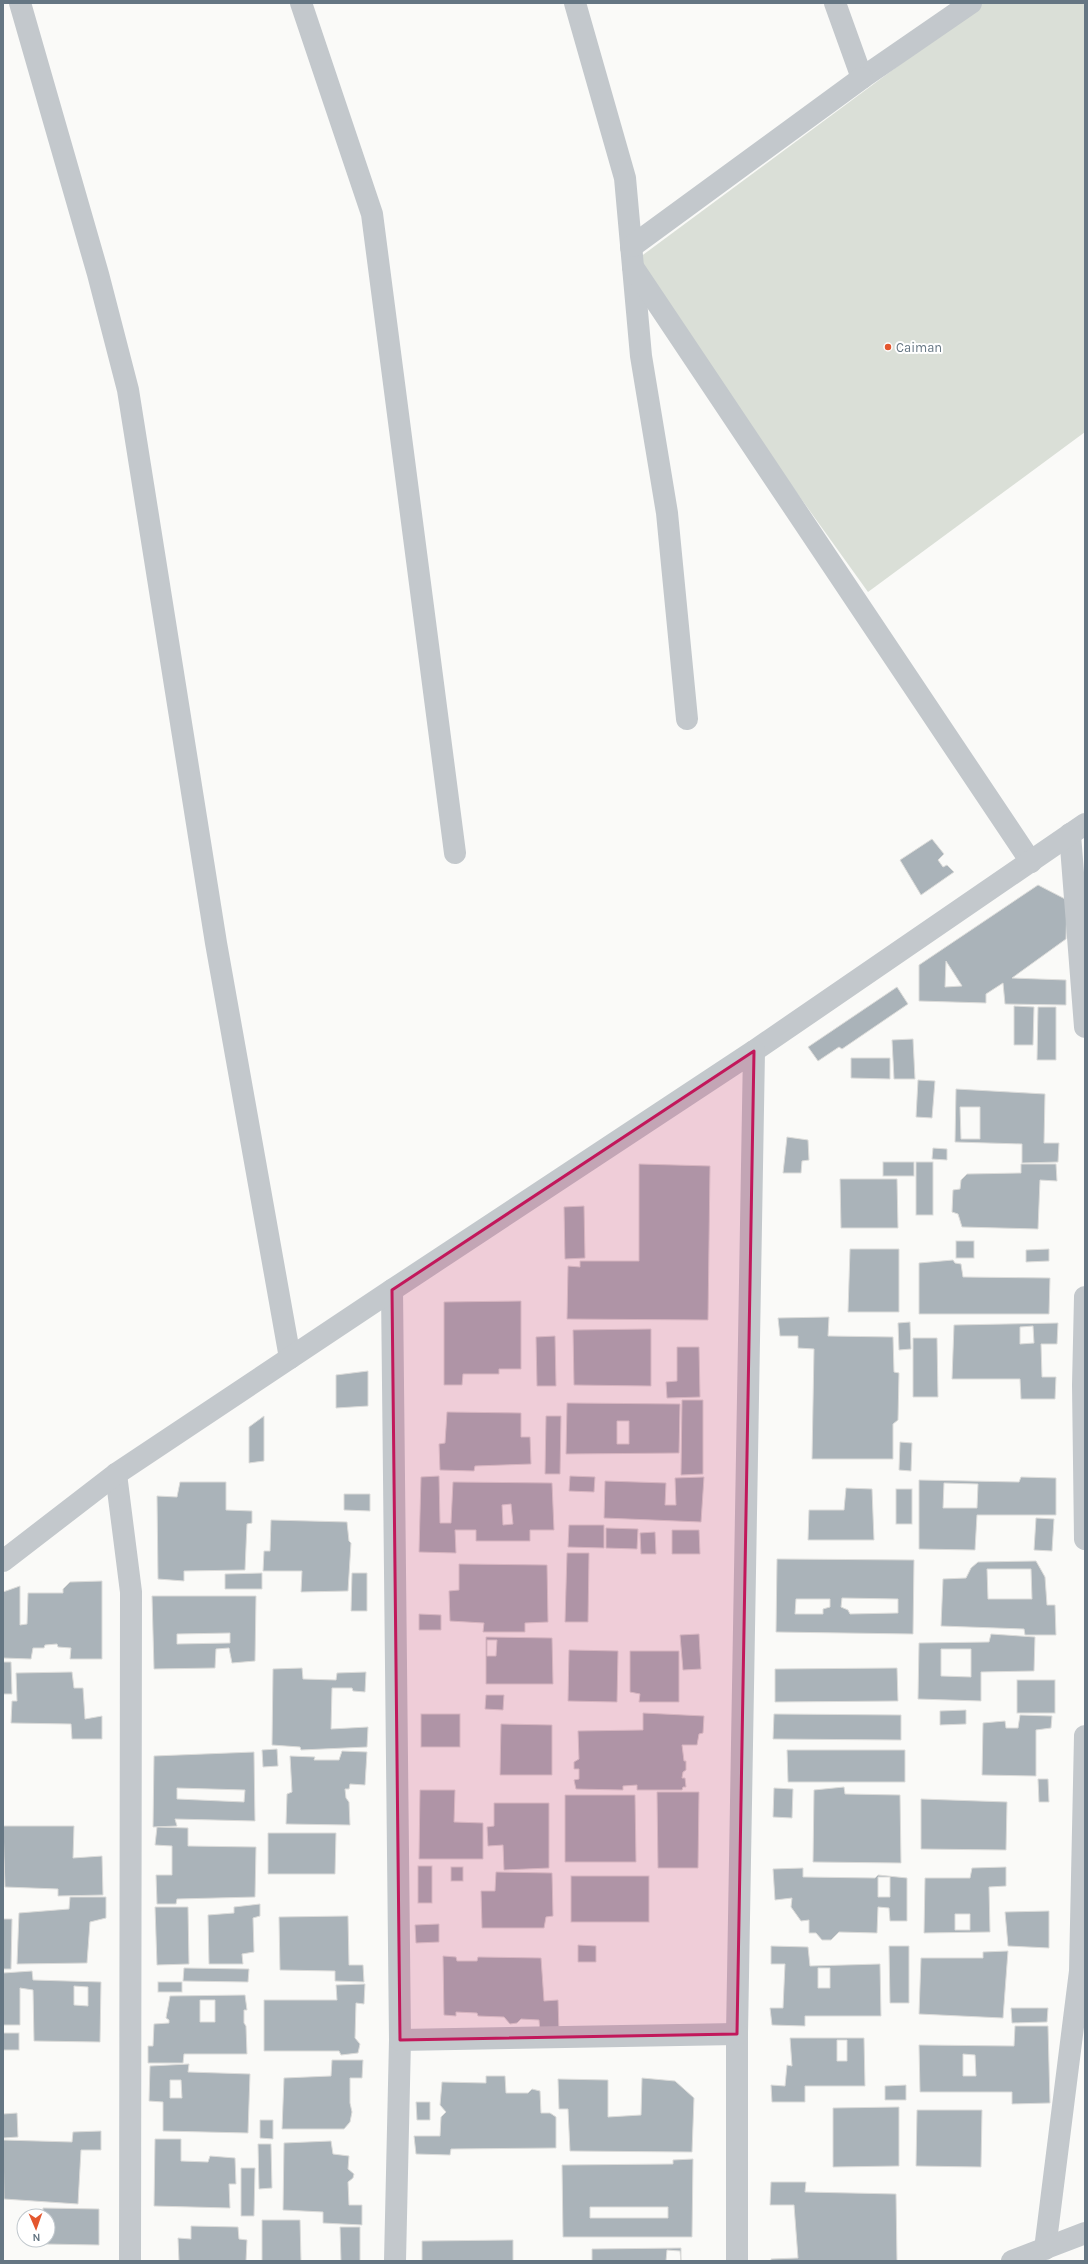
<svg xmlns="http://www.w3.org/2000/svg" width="1088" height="2264" viewBox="0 0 1088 2264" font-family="Karla,sans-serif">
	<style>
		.green { fill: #dadfd7 }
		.building { fill: #aab3b9; stroke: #dcdcda; fill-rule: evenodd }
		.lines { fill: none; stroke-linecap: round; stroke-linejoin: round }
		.minor { stroke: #c3c8cc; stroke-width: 22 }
		.marked { fill: #c2185b; fill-opacity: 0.2; stroke: #c2185b; stroke-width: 3; stroke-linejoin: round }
		.poi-dot { fill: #e4572e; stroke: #fff; stroke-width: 1.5 }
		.labels { text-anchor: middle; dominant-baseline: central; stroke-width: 4; stroke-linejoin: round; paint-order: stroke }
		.poi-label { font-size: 13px; fill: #657683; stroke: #fff; text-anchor: start }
	</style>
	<rect width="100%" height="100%" fill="#fafaf8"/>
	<!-- green -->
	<polygon class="green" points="983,3 1085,3 1085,432 868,592 632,263"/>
	<!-- building -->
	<g class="building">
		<polygon points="932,839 944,854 938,860 943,867 947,865 954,872 921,895 900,860"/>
		<path d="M1038,885l29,15 -1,39 -54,39 54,2v25l-61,-1 -2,-21 -17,11v9l-67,-2v-36zM946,961l16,25 -17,1z"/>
		<polygon points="897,987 908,1004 842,1049 839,1047 818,1061 808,1047"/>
		<polygon points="1014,1006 1034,1007 1033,1045 1014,1045"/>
		<polygon points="1038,1007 1056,1007 1056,1060 1037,1060"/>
		<polygon points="913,1039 915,1079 894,1079 892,1040"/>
		<polygon points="851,1058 890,1058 890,1079 851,1078"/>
		<polygon points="918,1080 935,1081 932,1118 916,1117"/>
		<path d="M956,1089l89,5 -1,49h15l-1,19 -36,1v-19l-67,-2zM960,1107h20v32h-19z"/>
		<polygon points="787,1137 808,1140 809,1160 802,1161 801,1173 783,1173"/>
		<polygon points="933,1148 947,1149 947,1160 932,1159"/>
		<rect x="883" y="1162" width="31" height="14"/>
		<rect x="916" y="1162" width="17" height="53"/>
		<polygon points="639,1164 710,1166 708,1320 567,1319 568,1266 580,1267 580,1261 639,1261"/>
		<polygon points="1021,1164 1056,1164 1057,1181 1040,1180 1038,1229 962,1227 958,1214 952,1212 953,1190 960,1189 961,1180 967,1174 1021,1173"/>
		<polygon points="840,1179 897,1179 898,1228 841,1228"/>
		<polygon points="584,1206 585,1258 565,1259 564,1207"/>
		<rect x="956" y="1241" width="18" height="17"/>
		<polygon points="850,1249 899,1249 899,1312 848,1312"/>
		<polygon points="1049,1249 1049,1261 1026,1262 1026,1250"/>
		<polygon points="953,1260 955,1263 961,1264 963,1277 1050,1278 1049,1314 919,1314 919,1263"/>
		<polygon points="521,1301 521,1369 499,1369 499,1374 463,1374 462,1385 444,1385 444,1302"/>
		<polygon points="829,1317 828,1336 893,1337 894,1372 899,1373 898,1420 893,1424 893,1459 812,1459 814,1349 798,1348 798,1336 780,1336 778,1318"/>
		<polygon points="910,1322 911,1349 899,1350 898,1323"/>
		<path d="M1058,1323l-1,21h-16l1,33h14l-1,22h-34l-1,-20h-68l2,-54zM1033,1326l1,17 -14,1v-17z"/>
		<polygon points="651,1329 651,1386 574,1385 573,1330"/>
		<polygon points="555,1336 556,1386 537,1386 536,1337"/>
		<polygon points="913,1338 937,1338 938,1397 913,1397"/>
		<polygon points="677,1347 699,1347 700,1397 667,1398 666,1382 677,1381"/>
		<polygon points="368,1371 368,1406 336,1408 336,1375"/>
		<polygon points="682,1400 703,1400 703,1474 681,1475"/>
		<path d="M567,1403l113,1 -1,49 -113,1zM617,1421h12v23h-12z"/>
		<polygon points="447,1412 521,1413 521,1437 530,1437 531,1464 475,1466 474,1471 440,1470 439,1444 445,1443"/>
		<polygon points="264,1416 264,1461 249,1463 249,1427"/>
		<polygon points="546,1416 561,1416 560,1474 545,1474"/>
		<polygon points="900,1442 912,1443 911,1471 899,1470"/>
		<path d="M439,1476l1,47h11l2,-41 99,1 2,47h-24v11h-54v-11h-21l1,23 -37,-1 2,-75zM511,1504l2,20 -10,1 -1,-20z"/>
		<polygon points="570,1476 595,1477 594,1492 569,1491"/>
		<polygon points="704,1477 701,1522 604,1518 605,1481 666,1483 665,1505 676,1505 675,1478"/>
		<path d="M1021,1477l35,1v37h-79l-2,35 -56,-1v-69l100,2zM944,1483l34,1 -1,24h-34z"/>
		<polygon points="180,1482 226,1482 226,1510 252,1511 252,1523 247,1524 245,1570 184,1571 184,1581 158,1579 157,1496 177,1497"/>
		<polygon points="846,1488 872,1489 874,1540 808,1540 809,1510 844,1510"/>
		<rect x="896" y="1489" width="16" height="35"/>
		<polygon points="344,1494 370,1494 370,1511 344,1510"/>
		<polygon points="1036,1518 1054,1519 1052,1551 1034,1550"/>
		<polygon points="271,1520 347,1522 349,1541 351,1543 348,1591 301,1592 302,1571 263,1571 264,1551 270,1551"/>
		<polygon points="569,1525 604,1525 604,1548 568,1547"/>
		<polygon points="606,1528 638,1529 637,1549 606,1548"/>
		<polygon points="672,1530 699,1530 700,1554 672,1554"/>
		<polygon points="655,1532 656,1554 641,1554 640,1533"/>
		<polygon points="567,1553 589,1553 588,1622 565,1622"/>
		<path d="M777,1559l137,1 -1,74 -137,-2zM842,1598l56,1v14l-48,1 -2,-4 -7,-3zM796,1599h34v8l-7,2v5h-28z"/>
		<path d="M1036,1561l9,16 2,28h8l1,30h-31l-1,-6 -83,-3 2,-47 23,-1 5,-10 7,-6zM987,1569h44l1,30h-44z"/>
		<polygon points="459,1564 547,1565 548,1622 525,1623 525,1632 483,1632 484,1623 450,1621 449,1591 459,1590"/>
		<polygon points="262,1573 262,1589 225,1589 225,1574"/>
		<polygon points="352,1573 367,1573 367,1611 351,1611"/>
		<polygon points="102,1581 102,1659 70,1659 71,1648 58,1647 57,1644 45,1645 44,1648 33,1648 31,1659 3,1658 3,1592 20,1586 20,1625 27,1624 28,1593 63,1593 63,1589 70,1582"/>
		<path d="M152,1596h104l-1,65 -23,2 -3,-15 -13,1 -1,19 -61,1zM230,1633v10l-53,1v-10z"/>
		<polygon points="419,1614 441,1615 441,1630 419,1630"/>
		<polygon points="699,1634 701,1669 683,1670 680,1635"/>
		<path d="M991,1634l44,3 -1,34 -53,1v29l-63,-2 1,-56 70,-1zM941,1649h30v28l-30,-1z"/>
		<path d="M486,1637l66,1 1,46h-67zM487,1640h10l-1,16h-9z"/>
		<polygon points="569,1650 618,1651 617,1702 568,1701"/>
		<polygon points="630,1651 679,1651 679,1702 639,1702 640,1694 630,1692"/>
		<polygon points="3,1662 11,1662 12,1694 3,1694"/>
		<polygon points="302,1668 303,1679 336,1680 337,1673 366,1672 365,1692 353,1691 352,1688 332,1688 331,1729 368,1727 367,1747 301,1750 300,1747 272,1745 273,1669"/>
		<polygon points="897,1668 898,1701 775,1702 775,1669"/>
		<polygon points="72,1672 74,1688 83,1688 85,1719 102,1716 102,1739 72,1739 71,1724 11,1723 12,1701 17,1701 16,1673"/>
		<rect x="1017" y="1680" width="38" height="33"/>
		<polygon points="486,1695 504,1695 503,1710 485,1709"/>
		<polygon points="966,1710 966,1724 940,1725 940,1711"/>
		<polygon points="643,1713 704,1716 703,1733 699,1734 697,1745 682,1745 684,1761 686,1761 686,1770 683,1772 682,1778 685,1778 686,1787 683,1787 682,1790 637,1790 637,1785 623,1786 623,1790 576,1789 574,1780 579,1779 579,1769 574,1769 574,1762 579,1759 578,1731 643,1730"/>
		<rect x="421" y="1714" width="39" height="33"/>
		<polygon points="774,1714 901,1715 901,1740 773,1739"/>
		<polygon points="1020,1715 1052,1716 1051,1728 1036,1730 1036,1776 982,1775 983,1723 1005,1721 1006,1728 1018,1728"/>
		<polygon points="501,1724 552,1725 552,1775 500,1775"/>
		<polygon points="277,1749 278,1766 263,1767 262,1750"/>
		<polygon points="787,1750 905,1750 905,1782 788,1782"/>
		<polygon points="342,1751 367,1752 365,1785 350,1784 349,1789 345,1789 346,1798 349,1802 350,1825 286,1824 287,1794 292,1792 290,1756 315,1757 314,1760 339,1760"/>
		<path d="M254,1752l1,69 -80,-2 2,7 -24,1 1,-71zM177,1788l68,2 -1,12 -67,-3z"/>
		<polygon points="1038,1779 1048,1779 1049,1802 1039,1802"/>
		<polygon points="844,1787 845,1794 900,1795 901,1863 813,1862 814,1790"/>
		<polygon points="774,1788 793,1789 792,1818 773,1817"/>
		<polygon points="420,1790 455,1790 454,1822 483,1823 483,1859 419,1859"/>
		<polygon points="657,1792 699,1792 698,1868 658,1868"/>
		<polygon points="565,1795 635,1795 636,1862 565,1862"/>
		<polygon points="921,1799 1007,1802 1006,1850 921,1849"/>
		<polygon points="494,1803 549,1803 549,1868 504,1870 503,1845 488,1846 487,1827 494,1826"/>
		<polygon points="3,1826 74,1826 73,1858 102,1856 103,1895 58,1896 58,1889 5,1887"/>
		<polygon points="157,1827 188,1828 188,1846 256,1847 255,1897 177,1899 176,1904 157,1904 156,1875 172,1875 172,1846 155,1845"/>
		<polygon points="268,1833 336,1833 335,1874 268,1874"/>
		<rect x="418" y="1866" width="14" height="37"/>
		<rect x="451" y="1867" width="12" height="14"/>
		<path d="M1006,1867v19l-17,1 1,45 -66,1 1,-55h45l2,-10zM955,1914h15v16h-15z"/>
		<path d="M803,1868v9l72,1 3,-3 29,3v43h-17l-1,-13 -11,-1 -1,26 -38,-1 -8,8h-9l-6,-7h-7v-13l-8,1 -10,-14 1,-9 -17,2 -2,-31zM878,1877h12v20h-12z"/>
		<polygon points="496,1872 552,1873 553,1916 546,1917 544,1928 482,1928 481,1891 495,1891"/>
		<rect x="571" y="1876" width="78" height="46"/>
		<polygon points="70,1897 106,1897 106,1918 90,1922 87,1963 17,1964 19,1913 69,1909"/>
		<polygon points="260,1904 260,1916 253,1918 254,1952 242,1954 243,1964 209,1964 208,1915 234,1913 234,1907"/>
		<polygon points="155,1907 188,1907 189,1964 157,1965"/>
		<polygon points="1049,1911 1049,1948 1008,1946 1005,1912"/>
		<polygon points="348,1916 349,1965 363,1965 364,1982 335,1981 335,1971 280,1970 279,1917"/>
		<polygon points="3,1919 12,1919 11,1969 3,1969"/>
		<polygon points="439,1924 439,1942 416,1943 415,1925"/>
		<polygon points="578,1945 596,1946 596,1962 578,1962"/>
		<path d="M771,1946l37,1 2,19 70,-2 1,52h-76v10l-33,-1 -2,-17h13l2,-44h-14zM818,1968h12v20h-12z"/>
		<polygon points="889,1946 909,1946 909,2003 890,2003"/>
		<polygon points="1008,1951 1003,2018 919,2014 921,1958 983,1958 983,1952"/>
		<polygon points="443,1956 456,1957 457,1961 477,1961 478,1957 541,1958 544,2001 558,2000 559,2031 540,2031 539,2020 521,2019 517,2023 510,2024 504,2017 478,2016 477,2013 456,2012 456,2016 444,2015"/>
		<polygon points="184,1968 249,1969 248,1982 183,1981"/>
		<path d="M32,1971l1,9 68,2 -1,60 -66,-1 -1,-51 -13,-2v37h-17v-52zM74,1986l14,1v19l-14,-1z"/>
		<rect x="158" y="1982" width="24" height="10"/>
		<polygon points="365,1984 364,2004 356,2003 355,2038 360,2044 358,2053 341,2055 339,2051 264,2051 264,2000 337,2000 336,1985"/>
		<path d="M245,1995l2,15h-3v13l2,3 1,28h-63l-1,9h-35v-17h5l1,-22 15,-1v-3l-3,-2 4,-22zM200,2000h15v22h-15z"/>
		<polygon points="1011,2008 1048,2008 1047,2022 1012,2023"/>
		<path d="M1015,2026h33l2,77 -38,1v-12h-92l-1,-47 95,1zM963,2054l12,1 1,21h-13z"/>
		<rect x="3" y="2033" width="16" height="17"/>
		<path d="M790,2038h74l1,48h-60v16h-33l-1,-17 14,1 2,-21 5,1zM837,2040h10v21h-10z"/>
		<polygon points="332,2060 363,2060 362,2078 350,2078 350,2103 352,2112 350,2122 344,2129 282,2129 284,2078 331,2076"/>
		<path d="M189,2064l-1,8 62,2 -2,59 -85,-2v-29l-14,-1 1,-35zM170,2080h11l1,18h-12z"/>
		<polygon points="486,2076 505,2076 506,2093 528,2093 532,2089 540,2091 541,2113 550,2113 556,2117 556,2148 451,2149 450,2155 416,2154 414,2136 440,2136 441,2117 446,2112 440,2105 442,2082 486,2083"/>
		<polygon points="642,2078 675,2081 694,2098 692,2152 570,2151 568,2109 559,2109 558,2079 608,2080 608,2117 641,2115"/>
		<polygon points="906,2085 906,2100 885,2100 885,2086"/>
		<polygon points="416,2102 430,2102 430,2120 417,2120"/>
		<polygon points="899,2107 899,2166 833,2167 833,2108"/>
		<polygon points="917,2110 982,2110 981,2167 916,2166"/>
		<polygon points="17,2113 18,2137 3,2138 3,2114"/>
		<polygon points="260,2120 273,2120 273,2139 260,2138"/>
		<polygon points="101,2131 101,2150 81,2150 78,2204 4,2199 3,2140 72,2142 73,2132"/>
		<polygon points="155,2139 181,2139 181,2161 208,2162 210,2156 235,2158 236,2184 229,2184 230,2208 154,2206"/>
		<polygon points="331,2141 333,2154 349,2156 348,2169 354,2174 353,2178 348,2182 349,2205 362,2205 362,2225 323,2223 323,2212 283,2210 284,2143"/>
		<polygon points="258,2144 271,2144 272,2188 259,2189"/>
		<path d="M693,2159l-1,78h-129l-1,-72 111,-1v-4zM590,2207h78v11h-78z"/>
		<polygon points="241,2168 255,2168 254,2216 241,2216"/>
		<polygon points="771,2182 806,2182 805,2192 896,2194 897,2261 771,2261 771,2259 798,2258 794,2205 770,2205"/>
		<polygon points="43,2208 99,2209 99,2245 43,2244 43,2240 48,2240 48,2216 43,2216"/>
		<polygon points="262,2220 300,2220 301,2261 262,2261"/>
		<polygon points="191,2226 238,2227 239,2239 247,2240 246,2261 179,2261 178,2238 191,2239"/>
		<polygon points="340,2227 360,2227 360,2261 341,2261"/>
		<polygon points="513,2240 513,2261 422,2261 422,2241"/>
		<polygon points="681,2248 681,2261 680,2251 667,2250 666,2261 592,2261 592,2249"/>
	</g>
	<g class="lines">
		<!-- minor -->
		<g class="minor">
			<polyline points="20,3 98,274 128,390 216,943 290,1358"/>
			<polyline points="301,3 372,214 455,853"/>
			<polyline points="575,3 625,178 641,356 667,513 687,719"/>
			<polyline points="835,3 862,78 971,3"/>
			<polyline points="631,247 862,78"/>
			<polyline points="633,267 1031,862"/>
			<polyline points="1070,834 1085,1027"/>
			<polyline points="754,1051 1085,824"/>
			<polyline points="392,1290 400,2040 395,2261"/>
			<polyline points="1085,1297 1083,1385 1085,1539"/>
			<polyline points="116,1474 131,1592 130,2261"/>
			<polyline points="3,1561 116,1474 392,1290 754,1051 737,2034 737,2261"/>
			<polyline points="400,2040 737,2034"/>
			<polyline points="1045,2249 1080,1971 1085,1736"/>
			<polyline points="1012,2261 1085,2233"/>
		</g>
	</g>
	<!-- marked area -->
	<path class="marked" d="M754,1051l-17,983 -337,6 -8,-750z"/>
	<!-- markers -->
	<circle class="poi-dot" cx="888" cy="347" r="4"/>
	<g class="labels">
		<!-- poi labels -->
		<g class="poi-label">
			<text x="896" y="347">Caiman</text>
		</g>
	</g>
	<!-- border -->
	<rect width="1088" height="2264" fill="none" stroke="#657683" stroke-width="8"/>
	<!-- north arrow -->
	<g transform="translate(36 2228) rotate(178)"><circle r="19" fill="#ffffff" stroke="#c1c8cd"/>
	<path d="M0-3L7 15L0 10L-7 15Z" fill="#e4572e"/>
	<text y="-6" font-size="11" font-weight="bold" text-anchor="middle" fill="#657683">N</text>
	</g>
</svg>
